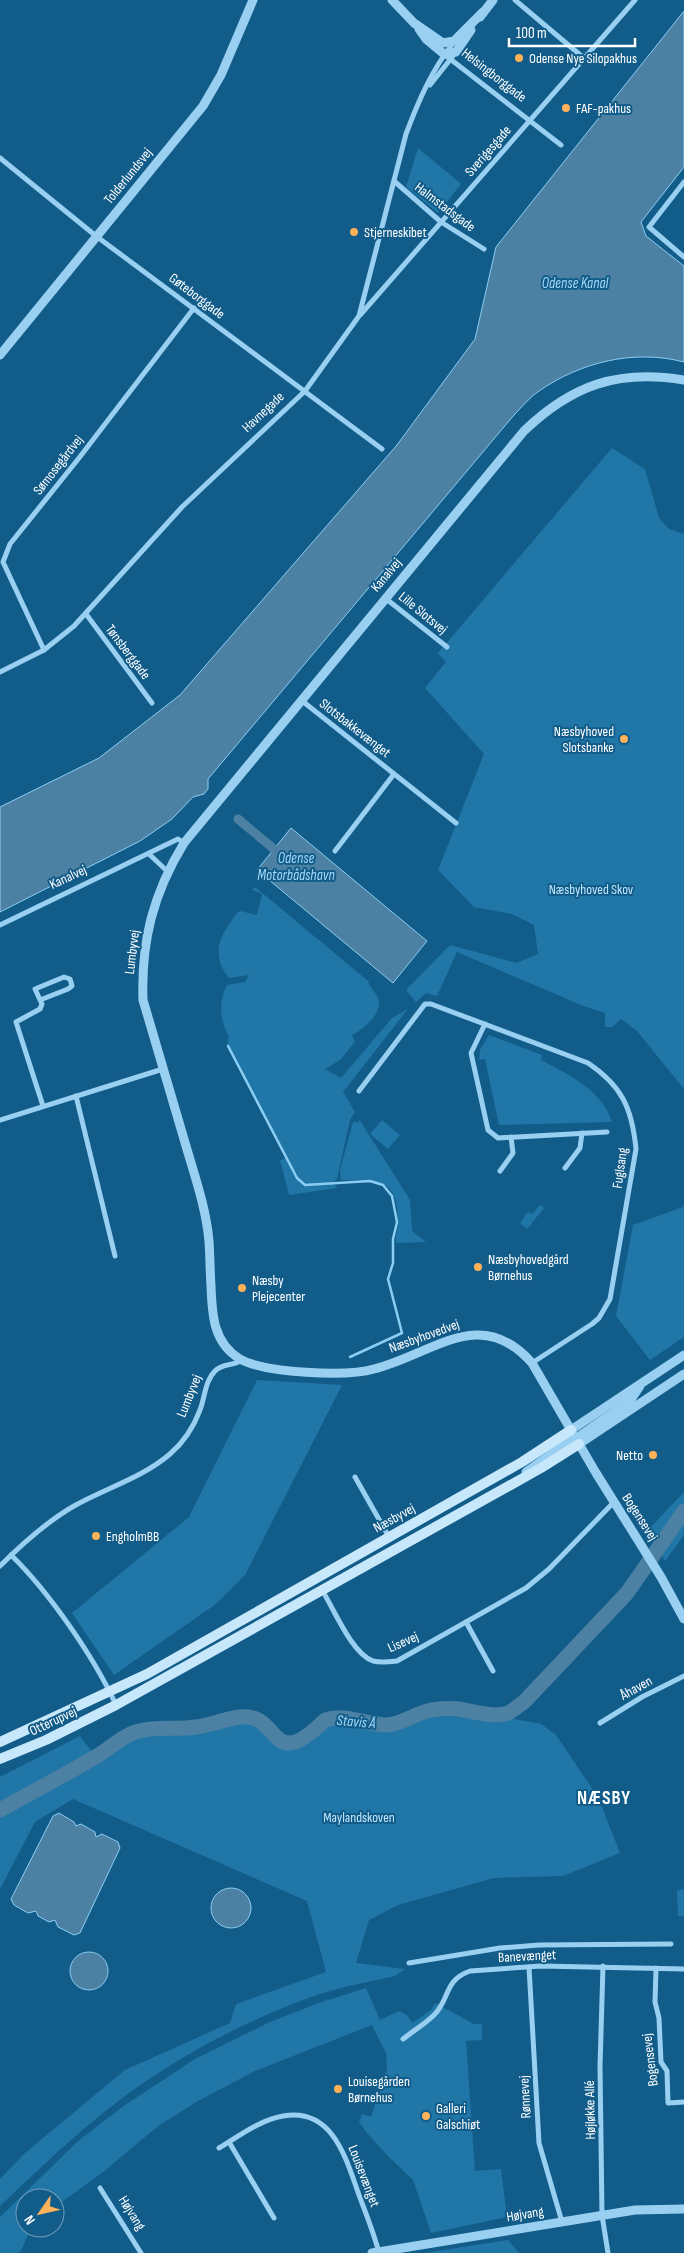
<svg xmlns="http://www.w3.org/2000/svg" width="684" height="2253" viewBox="0 0 684 2253" font-family="'Sofia Sans Condensed',sans-serif">
	<style>
		.green { fill: #2176a8 }
		.water { fill: #4c81a3; stroke: #8bcef4 }
		.lines { fill: none; stroke-linecap: round; stroke-linejoin: round }
		.stream { stroke: #8bcef4; stroke-width: 2.5 }
		.canal { stroke: #4c81a3; stroke-width: 9 }
		.river { stroke: #4c81a3; stroke-width: 15 }
		.minor { stroke: #99d0f1; stroke-width: 5 }
		.tertiary { stroke: #99d0f1; stroke-width: 9 }
		.secondary { stroke: #c7e7fb; stroke-width: 10 }
		.poi-dot { fill: #ffb259; stroke: #125c8a; stroke-width: 2 }
		.labels { text-anchor: middle; dominant-baseline: central; stroke-width: 4; stroke-linejoin: round; paint-order: stroke }
		.poi-label { font-size: 14px; fill: #fff; stroke: #125c8a; text-anchor: start }
		.street-label { font-size: 14px; fill: #fff; stroke: #125c8a }
		.park-label { font-size: 14px; fill: #c0e6fc; stroke: #125c8a }
		.water-label { font-size: 15px; font-style: italic; fill: #a5d9f8; stroke: #125c8a }
		.district-label { font-size: 19px; font-weight: bold; letter-spacing: 1px; fill: #fff; stroke: #125c8a }
	</style>
	<rect width="100%" height="100%" fill="#125c8a"/>
	<!-- green -->
	<g class="green">
		<polygon points="418,148 461,184 438,213 406,187"/>
		<polygon points="612,448 645,469 659,518 669,529 684,534 684,1089 637,1031 621,1019 612,1027 605,1027 605,1013 581,1005 457,952 437,996 426,993 416,1002 406,990 450,945 516,963 538,954 534,925 512,914 474,907 438,870 484,754 425,688 446,662 438,653"/>
		<path d="M255,887l113,94c2,7 7,10 10,17 6,14 -15,32 -26,37l3,7 -15,18 -15,9 16,9 51,-60 16,-9 -65,83 12,20 -5,8 -13,59 -4,3 4,6 -48,7 -9,-35 7,-2 -60,-113 2,-8c-9,-16 -11,-35 -2,-52l18,-3 4,-7 -20,3c-15,-19 -13,-36 1,-55 3,-4 5,-9 10,-12l17,4 5,-21 -10,-4z"/>
		<path d="M489,1035l53,20 -1,5c28,15 61,30 71,62l-113,3 -14,-66 -6,1 1,-10z"/>
		<path d="M359,1119l51,81 2,31 14,11 -30,1c-1,-7 2,-13 2,-20 0,-48 -20,-41 -57,-43l-1,-10 13,-48h6z"/>
		<polygon points="382,1120 400,1135 388,1149 370,1134"/>
		<polygon points="684,1203 684,1337 650,1360 616,1316 633,1225 683,1207"/>
		<polygon points="540,1205 544,1208 527,1229 520,1223 528,1212 532,1214"/>
		<polygon points="257,1380 342,1385 245,1575 216,1604 114,1675 72,1613 189,1517"/>
		<polygon points="684,1492 684,1506 655,1546 646,1532"/>
		<polygon points="684,1517 684,1535 665,1561 660,1553"/>
		<path d="M456,1708l24,5h28l6,6 27,5 15,11 42,62 22,56 -57,23 -69,2 -96,27 -29,15 -13,43 49,6 -10,7c-27,6 -55,11 -81,20 -70,25 -139,62 -197,106 -42,32 -79,68 -117,104v-27l25,-26 100,-83 105,-47 6,-19 90,-32 -19,-71 -234,-102 -38,23 -35,67v-112l80,-41 16,21 41,-26 30,-3h27l47,-11h11l30,24 8,3 10,-2 9,-6 16,-16c22,-7 42,6 63,5 11,-1 19,-8 29,-12 12,-4 26,-4 39,-5z"/>
		<polygon points="684,1889 684,1916 678,1916 677,1891"/>
		<polygon points="366,1988 380,2020 399,2011 407,2015 412,2023 431,2010 435,2003 474,2024 482,2024 482,2040 466,2041 475,2171 501,2169 507,2217 431,2233 413,2180 390,2158 367,2133 359,2122 362,2114 371,2117 387,2069 386,2053 372,2025 255,2071 198,2101 158,2126 103,2172 55,2207 55,2198 25,2198 25,2228 31,2228 21,2251 18,2253 0,2253 0,2217 77,2142 122,2107 195,2059 270,2022 319,2003"/>
		<polygon points="508,2240 519,2253 424,2253"/>
	</g>
	<!-- water -->
	<g class="water">
		<path d="M684,11v156l-43,55 5,14 38,30v96c-50,-13 -103,0 -145,29 -9,6 -17,16 -25,24l-306,364v10l-4,5 -11,3 -21,22 -32,22 -140,71v-105l99,-49 81,-63 217,-250 78,-106 21,-92z"/>
		<polygon points="291,828 427,941 393,983 257,870"/>
		<polygon points="59,1813 74,1822 76,1826 81,1824 95,1832 96,1837 102,1834 118,1842 120,1848 80,1933 74,1935 58,1927 55,1920 49,1922 38,1916 36,1911 28,1913 14,1905 11,1899 53,1816"/>
		<circle cx="231" cy="1908" r="20"/>
		<circle cx="89" cy="1971" r="19"/>
	</g>
	<g class="lines">
		<!-- stream -->
		<polyline class="stream" points="228,1046 297,1178 305,1185 370,1181 383,1185 392,1196 397,1222 393,1239 393,1263 388,1279 402,1333 350,1357"/>
		<!-- canal -->
		<polyline class="canal" points="238,819 274,849"/>
		<!-- river -->
		<path class="river" d="M0,1810c32,-18 65,-35 97,-54 12,-7 28,-22 42,-25 19,-5 38,-1 57,-4 15,-2 29,-8 44,-10 42,-5 28,59 85,3 21,-7 41,5 62,5 15,-1 29,-12 44,-15 8,-1 18,-2 27,-1 14,2 36,9 50,4 5,-2 11,-8 16,-11l103,-109 57,-82"/>
		<!-- minor -->
		<g class="minor">
			<polyline points="515,0 585,59"/>
			<polyline points="445,55 561,145"/>
			<polyline points="430,85 453,56"/>
			<polyline points="0,158 96,236 382,449"/>
			<polyline points="394,181 441,222 484,249"/>
			<polyline points="684,182 649,227 684,257"/>
			<polyline points="361,314 635,0"/>
			<polyline points="385,598 447,647"/>
			<polyline points="86,614 152,703"/>
			<polyline points="44,650 3,562 10,544 79,458 194,308"/>
			<path d="M0,672l44,-22 30,-24 108,-119 123,-116 54,-75 47,-182c12,-32 26,-65 48,-92"/>
			<polyline points="301,700 456,823"/>
			<polyline points="335,851 394,774"/>
			<polyline points="149,854 167,871"/>
			<polyline points="0,925 178,839 184,843"/>
			<polyline points="40,1000 68,989 72,986 70,979 64,977 35,989 42,1004 40,1009 16,1022 43,1106"/>
			<polyline points="485,1024 471,1053 488,1130 498,1138 607,1132"/>
			<path d="M359,1091l66,-87h6l157,59c34,23 44,45 48,86l-26,150 -11,19 -7,6 -60,39"/>
			<polyline points="76,1096 115,1256"/>
			<polyline points="0,1120 163,1069"/>
			<polyline points="565,1168 580,1148 582,1133"/>
			<polyline points="500,1171 513,1153 511,1137"/>
			<polyline points="355,1477 389,1537"/>
			<path d="M11,1555c38,37 83,102 105,150"/>
			<path d="M0,1566c22,-22 46,-44 74,-60 32,-18 68,-28 96,-52 14,-12 24,-28 30,-44 5,-13 5,-29 15,-39 7,-8 19,-5 27,-11"/>
			<path d="M322,1590c12,19 30,64 51,71 8,2 16,1 24,0l129,-73 23,-19 65,-67"/>
			<polyline points="466,1622 493,1671"/>
			<polyline points="600,1723 642,1697 684,1676"/>
			<polyline points="409,1963 500,1948 539,1945 671,1944"/>
			<polyline points="603,1966 600,2066 602,2215 608,2253"/>
			<polyline points="529,1967 539,2143 562,2222"/>
			<polyline points="656,1968 655,2002 659,2018 661,2062 667,2071 668,2103 684,2102"/>
			<path d="M403,2039c10,-8 22,-15 31,-24 16,-16 10,-35 36,-44l71,-5 143,3"/>
			<polyline points="229,2142 274,2218"/>
			<path d="M219,2148c20,-12 41,-28 64,-32 50,-9 63,43 76,79 7,19 15,38 20,58"/>
			<polyline points="100,2188 141,2253"/>
		</g>
		<!-- tertiary -->
		<g class="tertiary">
			<polyline points="392,0 414,23 443,43 454,41 483,12"/>
			<polyline points="480,17 493,0"/>
			<polyline points="419,29 426,39 444,54 456,52 471,30"/>
			<polyline points="0,355 203,106 221,75 253,0"/>
			<path d="M684,380c-66,-11 -112,5 -160,51l-340,412c-31,51 -43,98 -41,157 14,49 29,97 43,146 9,31 20,62 23,95 1,15 1,30 2,45 1,28 2,57 29,73 24,14 107,18 134,10 59,-15 106,-65 158,-6l64,110 65,104 23,42"/>
			<polyline points="571,1430 684,1355"/>
			<polyline points="579,1444 684,1374"/>
			<polyline points="579,1444 581,1435 630,1401 640,1386"/>
			<polyline points="526,1472 570,1441 571,1430"/>
			<polyline points="372,2253 635,2210 684,2209"/>
		</g>
		<!-- secondary -->
		<g class="secondary">
			<polyline points="0,1742 147,1674 522,1462 571,1430"/>
			<polyline points="0,1759 46,1740 116,1705 541,1468 579,1444"/>
		</g>
	</g>
	<!-- markers -->
	<g class="poi-dot">
		<circle cx="519" cy="58" r="5"/>
		<circle cx="566" cy="108" r="5"/>
		<circle cx="354" cy="232" r="5"/>
		<circle cx="624" cy="739" r="5"/>
		<circle cx="478" cy="1267" r="5"/>
		<circle cx="242" cy="1288" r="5"/>
		<circle cx="653" cy="1455" r="5"/>
		<circle cx="96" cy="1536" r="5"/>
		<circle cx="338" cy="2089" r="5"/>
		<circle cx="426" cy="2116" r="5"/>
	</g>
	<g class="labels">
		<!-- poi labels -->
		<g class="poi-label">
			<text x="529" y="58">Odense Nye Silopakhus</text>
			<text x="576" y="108">FAF-pakhus</text>
			<text x="364" y="232">Stjerneskibet</text>
			<text x="614" y="731" text-anchor="end">Næsbyhoved<tspan x="614" dy="16">Slotsbanke</tspan></text>
			<text x="488" y="1259">Næsbyhovedgård<tspan x="488" dy="16">Børnehus</tspan></text>
			<text x="252" y="1280">Næsby<tspan x="252" dy="16">Plejecenter</tspan></text>
			<text x="643" y="1455" text-anchor="end">Netto</text>
			<text x="106" y="1536">EngholmBB</text>
			<text x="348" y="2081">Louisegården<tspan x="348" dy="16">Børnehus</tspan></text>
			<text x="436" y="2108">Galleri<tspan x="436" dy="16">Galschiøt</tspan></text>
		</g>
		<!-- street labels -->
		<g class="street-label">
			<text transform="translate(494 75) rotate(38)">Helsingborggade</text>
			<text transform="translate(488 151) rotate(-49)">Sverigesgade</text>
			<text transform="translate(128 176) rotate(-51)">Tolderlundsvej</text>
			<text transform="translate(445 207) rotate(37)">Halmstadsgade</text>
			<text transform="translate(197 296) rotate(37)">Gøteborggade</text>
			<text transform="translate(263 412) rotate(-43)">Havnegade</text>
			<text transform="translate(58 465) rotate(-52)">Sømosegårdvej</text>
			<text transform="translate(386 575) rotate(-50)">Kanalvej</text>
			<text transform="translate(423 613) rotate(39)">Lille Slotsvej</text>
			<text transform="translate(128 652) rotate(53)">Tønsberggade</text>
			<text transform="translate(355 728) rotate(38)">Slotsbakkevænget</text>
			<text transform="translate(68 877) rotate(-25)">Kanalvej</text>
			<text transform="translate(132 952) rotate(-83)">Lumbyvej</text>
			<text transform="translate(620 1168) rotate(-82)">Fuglsang</text>
			<text transform="translate(424 1336) rotate(-20)">Næsbyhovedvej</text>
			<text transform="translate(189 1396) rotate(-68)">Lumbyvej</text>
			<text transform="translate(640 1517) rotate(57)">Bogensevej</text>
			<text transform="translate(394 1518) rotate(-29)">Næsbyvej</text>
			<text transform="translate(403 1642) rotate(-24)">Lisevej</text>
			<text transform="translate(636 1688) rotate(-29)">Åhaven</text>
			<text transform="translate(53 1721) rotate(-25)">Otterupvej</text>
			<text transform="translate(527 1956) rotate(-3)">Banevænget</text>
			<text transform="translate(650 2060) rotate(-97)">Bogensevej</text>
			<text transform="translate(525 2097) rotate(-93)">Rønnevej</text>
			<text transform="translate(590 2110) rotate(-91)">Højløkke Allé</text>
			<text transform="translate(364 2176) rotate(69)">Louisevænget</text>
			<text transform="translate(132 2213) rotate(58)">Højvang</text>
			<text transform="translate(525 2214) rotate(-9)">Højvang</text>
		</g>
		<!-- park labels -->
		<g class="park-label">
			<text x="591" y="889">Næsbyhoved Skov</text>
			<text x="359" y="1817">Maylandskoven</text>
		</g>
		<!-- water labels -->
		<g class="water-label">
			<text x="575" y="283">Odense Kanal</text>
			<text x="296" y="858">Odense<tspan x="296" dy="17">Motorbådshavn</tspan></text>
			<text transform="translate(356 1722) rotate(5)">Stavis Å</text>
		</g>
		<!-- district labels -->
		<g class="district-label">
			<text x="604" y="1798">NÆSBY</text>
		</g>
	</g>
	<!-- north arrow -->
	<g transform="translate(40 2213) rotate(236)"><circle r="24" fill="#125c8a" stroke="#719db9"/>
	<path d="M0-4L9 19L0 12L-9 19Z" fill="#ffb259"/>
	<text y="-8" font-size="14" font-weight="bold" text-anchor="middle" fill="#ffffff">N</text>
	</g>
	<!-- scale -->
	<path d="M509 38v8h126v-8" fill="none" stroke="#ffffff" stroke-width="2.5"/>
	<text x="516" y="38" font-size="15" fill="#ffffff" stroke="#125c8a" stroke-width="4" paint-order="stroke">100 m</text>
</svg>
